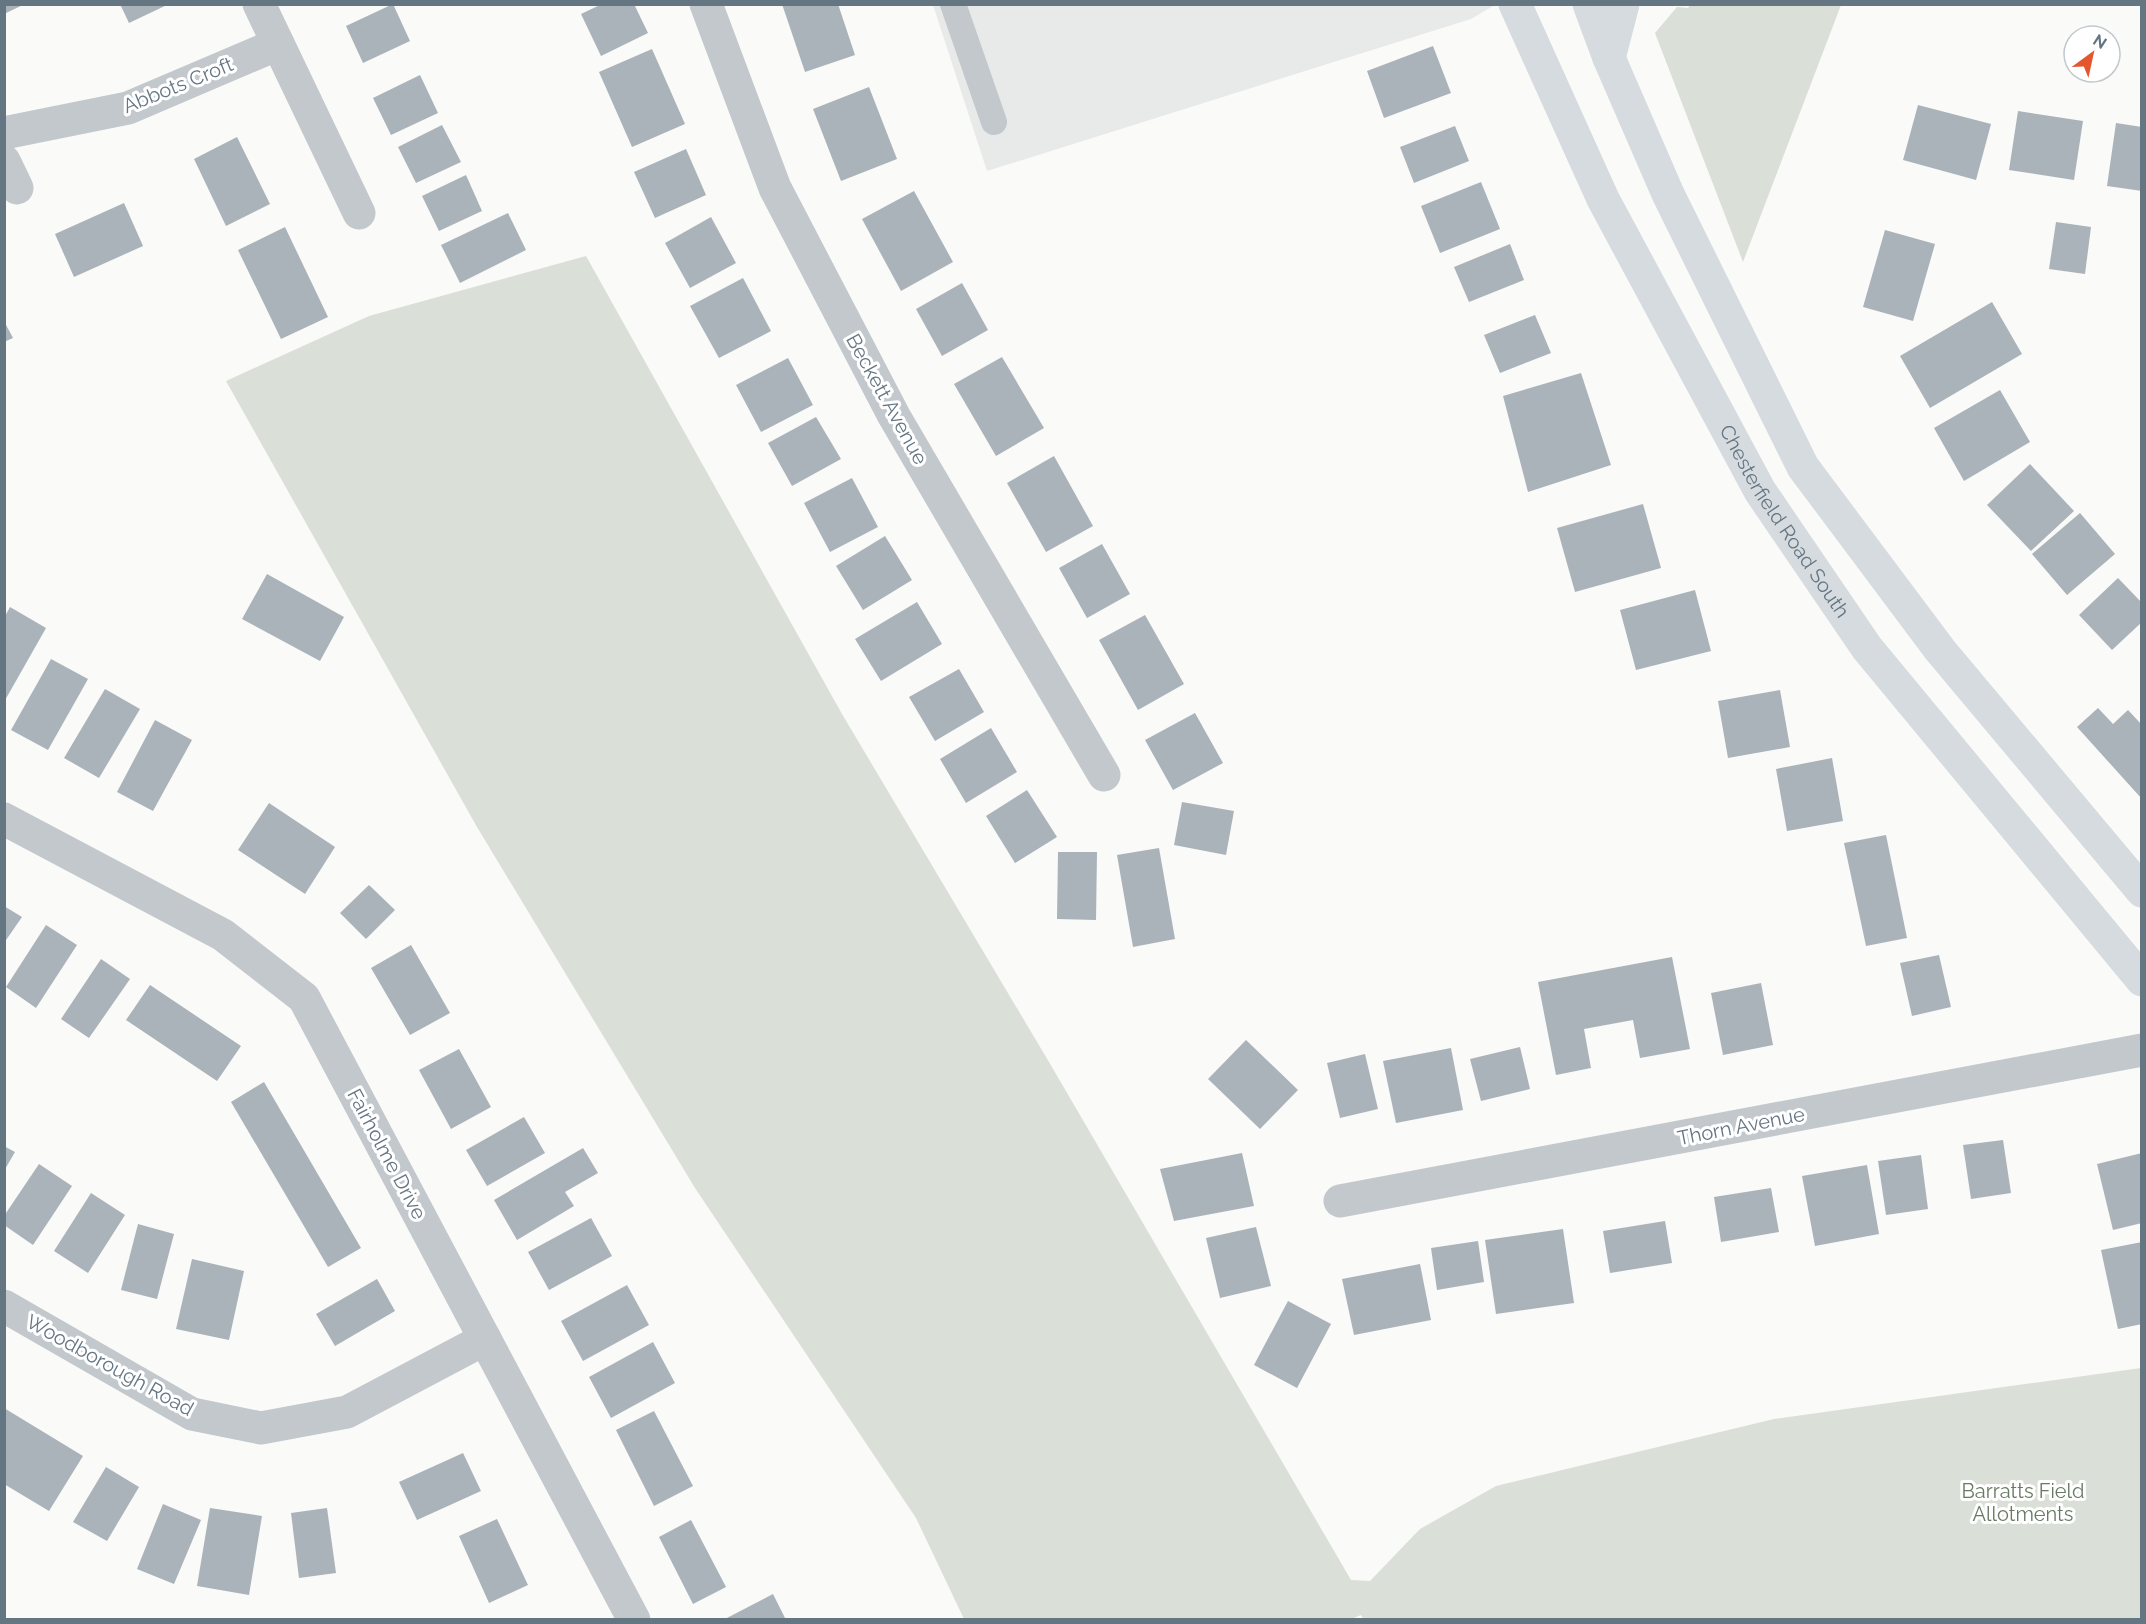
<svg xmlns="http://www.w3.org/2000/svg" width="2146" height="1624" viewBox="0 0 2146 1624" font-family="Raleway,sans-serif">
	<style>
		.built { fill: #e8e9e9 }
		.green { fill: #dadfd7 }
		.building { fill: #aab3b9 }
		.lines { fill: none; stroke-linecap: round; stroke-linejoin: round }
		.service { stroke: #c3c8cc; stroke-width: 26 }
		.minor { stroke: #c3c8cc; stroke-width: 33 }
		.primary { stroke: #d6dbdf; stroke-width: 33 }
		.labels { text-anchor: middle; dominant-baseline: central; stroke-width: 6; stroke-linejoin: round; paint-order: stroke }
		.street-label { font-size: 20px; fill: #657683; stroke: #fff }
		.park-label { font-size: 20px; fill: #687a64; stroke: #fff }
	</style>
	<rect width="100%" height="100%" fill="#fafaf8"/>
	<!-- built -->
	<polygon class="built" points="933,5 1495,5 1471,19 987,171"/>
	<!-- green -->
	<g class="green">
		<polygon points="1691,4 1841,5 1743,262 1655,33 1677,7 1688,8"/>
		<polygon points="586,256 842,714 1049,1062 1351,1580 1370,1581 1420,1529 1496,1486 1774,1419 2141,1368 2141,1619 1364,1620 1361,1615 1349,1620 964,1619 916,1518 695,1188 477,827 226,381 369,316"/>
	</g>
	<!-- building -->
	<g class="building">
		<polygon points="4,4 25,4 4,14"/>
		<polygon points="120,4 169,4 129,23"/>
		<polygon points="393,4 410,41 363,63 346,26"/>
		<polygon points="602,4 634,4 648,33 601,56 581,14"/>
		<polygon points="782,4 838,4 855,55 805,72"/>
		<polygon points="1433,46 1451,93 1384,118 1367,71"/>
		<polygon points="652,49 685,124 632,147 599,72"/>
		<polygon points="420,75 438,113 391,135 373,98"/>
		<polygon points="869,87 897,159 841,181 813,109"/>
		<polygon points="1918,105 1991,124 1976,180 1903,160"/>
		<polygon points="2018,111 2083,121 2074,180 2009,170"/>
		<polygon points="2116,123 2142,127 2142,191 2107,186"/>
		<polygon points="442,125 461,162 416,183 398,147"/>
		<polygon points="1455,126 1469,161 1414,183 1400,147"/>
		<polygon points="237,137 270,204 226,226 194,159"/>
		<polygon points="686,149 706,195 655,218 634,172"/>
		<polygon points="466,175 482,211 439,231 422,196"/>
		<polygon points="1481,182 1500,229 1440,253 1421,206"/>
		<polygon points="914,191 953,262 901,291 862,219"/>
		<polygon points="124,203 143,246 74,277 55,234"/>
		<polygon points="508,213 526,250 460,283 441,245"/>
		<polygon points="711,217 736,263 690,288 665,243"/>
		<polygon points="2056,222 2091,227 2085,274 2049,269"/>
		<polygon points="285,227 328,317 281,339 238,250"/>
		<polygon points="1885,230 1935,244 1913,321 1863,307"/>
		<polygon points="1510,244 1524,280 1469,302 1454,267"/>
		<polygon points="743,278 771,331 719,358 690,306"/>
		<polygon points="962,283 988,330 942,356 916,309"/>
		<polygon points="1992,302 2022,354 1930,408 1900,356"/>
		<polygon points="1535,315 1551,353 1500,373 1484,335"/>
		<polygon points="4,321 13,338 4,342"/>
		<polygon points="1002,357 1044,428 996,456 954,384"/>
		<polygon points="788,358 813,405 761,432 736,385"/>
		<polygon points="1581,373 1611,465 1528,492 1503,396"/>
		<polygon points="2000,390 2030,442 1964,481 1934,428"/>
		<polygon points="816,417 841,459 792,486 768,443"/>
		<polygon points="1054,456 1093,526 1046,552 1007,483"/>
		<polygon points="2030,464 2074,511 2031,551 1987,505"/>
		<polygon points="852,478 878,527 830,552 804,503"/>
		<polygon points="1643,504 1661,568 1575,592 1557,528"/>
		<polygon points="2080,513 2115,554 2067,595 2032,554"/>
		<polygon points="885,536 912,580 863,610 836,566"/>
		<polygon points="1102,544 1130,594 1087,618 1059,568"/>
		<polygon points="267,574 344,617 320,661 242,619"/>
		<polygon points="2118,578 2142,603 2142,622 2112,650 2079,615"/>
		<polygon points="1695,590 1711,651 1636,670 1620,610"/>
		<polygon points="917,602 942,644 881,681 855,639"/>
		<polygon points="10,607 46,628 4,702 4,618"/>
		<polygon points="1145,615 1184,684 1138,710 1099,640"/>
		<polygon points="51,659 88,679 48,750 11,730"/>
		<polygon points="959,669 984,712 935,741 909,697"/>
		<polygon points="105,689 140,709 99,778 64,758"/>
		<polygon points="1780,690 1790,747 1728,758 1718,701"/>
		<polygon points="2098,708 2113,724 2128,710 2142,725 2142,799 2077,727"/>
		<polygon points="1195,713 1223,763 1173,790 1145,740"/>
		<polygon points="155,720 192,740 153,811 117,792"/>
		<polygon points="991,728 1017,772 966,803 940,759"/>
		<polygon points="1832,758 1843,821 1787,831 1776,769"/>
		<polygon points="1027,790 1057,837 1015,863 986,816"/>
		<polygon points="1182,802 1234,811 1226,855 1174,845"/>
		<polygon points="269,803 335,847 305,894 238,850"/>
		<polygon points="1886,835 1907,938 1866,946 1844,843"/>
		<polygon points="1159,848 1175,939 1133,947 1117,855"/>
		<polygon points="1058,852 1097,852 1096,920 1057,919"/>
		<polygon points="369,885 395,910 366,939 340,913"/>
		<polygon points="4,906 22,917 4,943"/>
		<polygon points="46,925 77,945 36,1008 6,987"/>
		<polygon points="411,945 450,1013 410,1035 371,968"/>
		<polygon points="1939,955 1951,1007 1912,1016 1900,963"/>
		<polygon points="1672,957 1690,1049 1640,1058 1633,1020 1584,1029 1591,1068 1556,1075 1538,982"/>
		<polygon points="101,959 130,979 89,1038 61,1019"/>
		<polygon points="1761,983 1773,1045 1723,1055 1711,993"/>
		<polygon points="150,985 241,1046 217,1081 126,1020"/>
		<polygon points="1246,1040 1298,1090 1260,1129 1208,1079"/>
		<polygon points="1520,1047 1530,1089 1481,1101 1470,1059"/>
		<polygon points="1451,1048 1463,1110 1396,1123 1383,1061"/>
		<polygon points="459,1049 491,1107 451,1129 419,1070"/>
		<polygon points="1365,1054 1378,1109 1340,1118 1327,1063"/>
		<polygon points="264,1082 361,1248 328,1267 231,1102"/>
		<polygon points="524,1117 545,1153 487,1186 466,1150"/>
		<polygon points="2003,1140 2011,1193 1971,1199 1963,1145"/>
		<polygon points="4,1146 15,1152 4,1171"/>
		<polygon points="583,1148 598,1173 565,1192 574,1206 517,1240 494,1200"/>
		<polygon points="1242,1153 1254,1206 1174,1221 1160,1169"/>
		<polygon points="2142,1153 2142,1223 2113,1230 2097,1164"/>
		<polygon points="1921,1155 1928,1209 1886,1215 1878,1161"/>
		<polygon points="39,1164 72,1186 33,1245 4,1225 4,1216"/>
		<polygon points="1867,1165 1879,1234 1815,1246 1802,1176"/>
		<polygon points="1771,1188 1779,1232 1721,1242 1714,1197"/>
		<polygon points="91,1193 125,1215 88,1273 54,1251"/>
		<polygon points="591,1218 612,1256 549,1290 528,1252"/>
		<polygon points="1665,1221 1672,1263 1610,1273 1603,1231"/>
		<polygon points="138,1224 174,1234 157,1299 121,1290"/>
		<polygon points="1256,1227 1271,1286 1220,1298 1206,1238"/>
		<polygon points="1563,1229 1574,1303 1496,1314 1485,1240"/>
		<polygon points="1478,1241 1484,1282 1437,1290 1431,1248"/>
		<polygon points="2142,1242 2142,1324 2118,1329 2101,1250"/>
		<polygon points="192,1259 244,1271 229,1340 176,1329"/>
		<polygon points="1420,1264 1431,1320 1354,1335 1342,1279"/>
		<polygon points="377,1279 395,1311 335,1346 316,1314"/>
		<polygon points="627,1285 649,1325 583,1361 561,1321"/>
		<polygon points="1288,1301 1331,1324 1297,1388 1254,1365"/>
		<polygon points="653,1342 675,1383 611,1418 589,1377"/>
		<polygon points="4,1408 83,1456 49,1511 4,1484"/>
		<polygon points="654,1411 693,1486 654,1506 616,1430"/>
		<polygon points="463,1453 481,1491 417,1520 399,1482"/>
		<polygon points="106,1467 139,1487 107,1541 73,1522"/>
		<polygon points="163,1504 201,1520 174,1584 137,1569"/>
		<polygon points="210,1508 262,1516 249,1595 197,1586"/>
		<polygon points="327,1508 336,1573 299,1578 291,1513"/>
		<polygon points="497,1519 528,1585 489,1603 459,1536"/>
		<polygon points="691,1520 726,1587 693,1604 659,1537"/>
		<polygon points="773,1594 786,1620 723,1620"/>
	</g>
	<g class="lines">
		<!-- service -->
		<polyline class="service" points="953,4 994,122"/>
		<!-- minor -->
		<g class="minor">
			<polyline points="259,4 359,213"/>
			<polyline points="706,4 775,188 894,416 1104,775"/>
			<polyline points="4,133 128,108 278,44"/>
			<polyline points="4,161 17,188"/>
			<polyline points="4,819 223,935 304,998 634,1620"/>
			<polyline points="1340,1201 2142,1050"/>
			<polyline points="4,1306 192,1414 261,1428 347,1412 485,1339"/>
		</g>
		<!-- primary -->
		<g class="primary">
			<path id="s1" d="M1515,4l88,195 157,292 107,157 275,332"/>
			<polyline points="1589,4 1609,58 1668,194 1803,467 1940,650 2142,891"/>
			<polyline points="1609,58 1623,4"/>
		</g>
	</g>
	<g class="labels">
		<!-- street labels -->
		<g class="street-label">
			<text transform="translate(178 85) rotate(-22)">Abbots Croft</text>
			<text transform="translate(887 399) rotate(61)">Beckett Avenue</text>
			<text stroke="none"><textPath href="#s1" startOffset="584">Chesterfield Road South</textPath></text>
			<text transform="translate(1741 1126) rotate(-11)">Thorn Avenue</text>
			<text transform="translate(387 1154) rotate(62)">Fairholme Drive</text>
			<text transform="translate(110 1365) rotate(29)">Woodborough Road</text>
		</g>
		<!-- park labels -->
		<g class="park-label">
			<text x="2023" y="1491">Barratts Field<tspan x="2023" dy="23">Allotments</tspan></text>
		</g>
	</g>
	<!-- border -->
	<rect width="2146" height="1624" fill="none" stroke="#657683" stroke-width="12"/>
	<!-- north arrow -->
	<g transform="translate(2092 54) rotate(33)"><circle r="28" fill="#ffffff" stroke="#c1c8cd" stroke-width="1.5"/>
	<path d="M0-4.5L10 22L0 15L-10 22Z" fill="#e4572e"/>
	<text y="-9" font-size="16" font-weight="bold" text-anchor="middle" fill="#657683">N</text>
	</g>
</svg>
